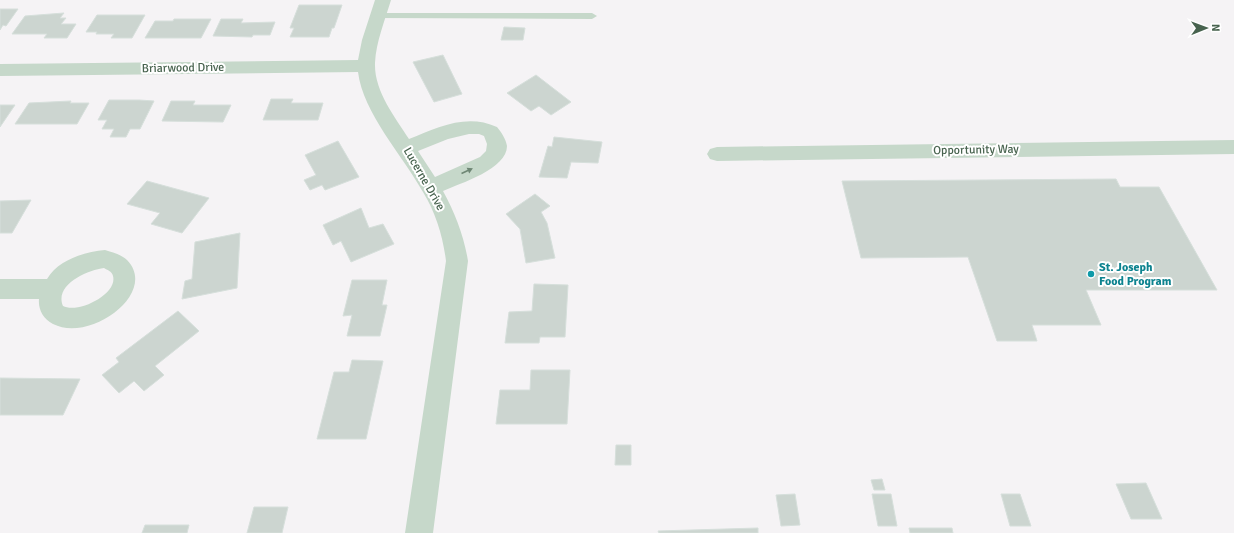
<svg xmlns="http://www.w3.org/2000/svg" width="1234" height="533" viewBox="0 0 1234 533" font-family="Signika,sans-serif">
	<style>
		.building { fill: #ccd5d0; stroke: #d6dfdb }
		.lines { fill: none; stroke-linecap: round; stroke-linejoin: round }
		.lane { fill: #c6d8ca; fill-rule: evenodd }
		.street { fill: #c6d8ca; fill-rule: evenodd }
		.oneway { fill: #6e8674 }
		.culture-dot { fill: #0f9aa8; stroke: #fff; stroke-width: 1.5 }
		.labels { text-anchor: middle; dominant-baseline: central; stroke-width: 4; stroke-linejoin: round; paint-order: stroke }
		.street-label { font-size: 12px; fill: #48634f; stroke: #fff }
		.culture-label { font-size: 12px; font-weight: bold; fill: #0d838f; stroke: #fff; text-anchor: start }
	</style>
	<rect width="100%" height="100%" fill="#f5f3f5"/>
	<!-- building -->
	<g class="building">
		<polygon points="299,5 342,5 334,28 332,28 329,37 290,37 294,28 290,28"/>
		<polygon points="0,9 18,9 6,26 3,25 0,30"/>
		<polygon points="64,13 60,18 66,18 61,24 76,24 67,38 44,38 47,34 12,34 25,16"/>
		<polygon points="97,15 145,15 132,38 111,38 114,34 96,34 97,32 86,32"/>
		<polygon points="174,19 211,19 201,38 145,38 155,21 173,21"/>
		<polygon points="221,19 243,19 241,23 275,22 270,35 253,35 252,37 213,36"/>
		<polygon points="504,27 525,28 523,40 501,40"/>
		<polygon points="443,55 462,94 434,102 413,62"/>
		<polygon points="536,75 571,102 551,115 539,106 531,111 507,93"/>
		<polygon points="271,99 293,99 291,103 323,103 318,120 263,120"/>
		<polygon points="109,100 139,100 154,101 140,129 130,129 126,137 110,137 114,129 102,129 107,120 98,120"/>
		<polygon points="71,101 70,103 89,103 77,124 15,124 29,103"/>
		<polygon points="171,101 195,101 193,105 231,105 223,122 162,121"/>
		<polygon points="0,105 15,105 0,127"/>
		<polygon points="554,137 602,142 598,163 571,162 567,178 539,177 548,146 552,147"/>
		<polygon points="338,141 359,177 325,190 322,185 310,190 304,180 316,175 305,155"/>
		<polygon points="1116,179 1120,187 1159,187 1217,290 1086,290 1101,325 1032,325 1037,341 997,341 968,257 861,258 842,181"/>
		<polygon points="147,181 209,198 182,233 151,224 160,213 127,204"/>
		<polygon points="535,194 550,206 541,212 547,223 555,258 526,263 520,229 506,214"/>
		<polygon points="31,200 12,233 0,233 0,201"/>
		<polygon points="361,208 369,228 383,224 394,244 351,262 341,241 333,245 323,225"/>
		<polygon points="240,233 237,288 182,299 185,281 192,279 195,242"/>
		<polygon points="352,280 387,280 382,305 387,305 380,336 347,336 352,315 343,316"/>
		<polygon points="534,284 568,285 565,337 540,337 539,343 505,343 509,312 532,311"/>
		<polygon points="178,311 199,331 155,366 164,375 144,391 134,381 119,393 102,375 119,362 116,358"/>
		<polygon points="352,360 383,361 366,439 317,439 334,372 349,372"/>
		<polygon points="531,370 570,370 567,424 496,424 500,390 530,390"/>
		<polygon points="0,378 80,379 63,415 0,415"/>
		<polygon points="616,445 631,445 631,465 615,465"/>
		<polygon points="882,479 885,490 874,490 871,480"/>
		<polygon points="1146,483 1162,519 1131,519 1116,484"/>
		<polygon points="795,494 800,525 781,526 776,495"/>
		<polygon points="872,494 891,494 897,526 878,526"/>
		<polygon points="1001,494 1020,494 1031,526 1010,526"/>
		<polygon points="254,507 288,507 282,533 247,533"/>
		<polygon points="145,525 189,525 187,533 142,533"/>
		<polygon points="758,528 758,533 659,533 658,531"/>
		<polygon points="909,528 952,528 953,533 910,533"/>
	</g>
	<g class="lines">
		<!-- lane -->
		<polygon class="lane" points="378,13 592,13 597,16 592,19 374,18 373,16 374,14"/>
		<!-- street -->
		<g class="street">
			<path d="M375,0h16c-6,20 -15,42 -16,63 -1,28 20,54 34,76 29,-12 58,-26 88,-12 4,5 9,12 10,19 0,23 -46,37 -64,45 12,22 21,45 25,70l-35,272h-28l41,-272c-3,-24 -10,-48 -23,-69 -20,-36 -60,-79 -65,-120l-358,4v-12l358,-4 4,-20zM469,134h10l5,2 3,8 -1,7 -6,6 -45,20 -17,-26 30,-12z"/>
			<polygon points="1234,140 1234,154 717,161 710,159 707,154 710,149 717,147"/>
			<path d="M105,250c7,2 17,5 22,10 32,33 -37,83 -74,64 -10,-5 -15,-15 -14,-25h-39v-20h47c11,-19 37,-27 58,-29zM104,268c3,2 8,3 9,8 5,18 -35,38 -50,30 -9,-21 24,-36 41,-38z"/>
		</g>
	</g>
	<!-- one-way arrows -->
	<defs><path id="oneway-solid" d="M-6-.8H1V-3.2L6.5 0L1 3.2V.8H-6Z"/></defs>
	<use class="oneway" href="#oneway-solid" transform="translate(467 171) rotate(-24)"/>
	<!-- markers -->
	<circle class="culture-dot" cx="1091" cy="274" r="4"/>
	<g class="labels">
		<!-- street labels -->
		<g class="street-label">
			<text transform="translate(183 68) rotate(-1)">Briarwood Drive</text>
			<text transform="translate(976 150) rotate(-1)">Opportunity Way</text>
			<text transform="translate(424 179) rotate(60)">Lucerne Drive</text>
		</g>
		<!-- culture labels -->
		<g class="culture-label">
			<text x="1099" y="267">St. Joseph<tspan x="1099" dy="14">Food Program</tspan></text>
		</g>
	</g>
	<!-- north arrow -->
	<g transform="translate(1206 28) rotate(89)" stroke="#ffffff" stroke-width="3" paint-order="stroke">
	<path d="M0-3L7 15L0 10L-7 15Z" fill="#48634f"/>
	<text y="-6" font-size="11" font-weight="bold" text-anchor="middle" fill="#48634f">N</text>
	</g>
</svg>
